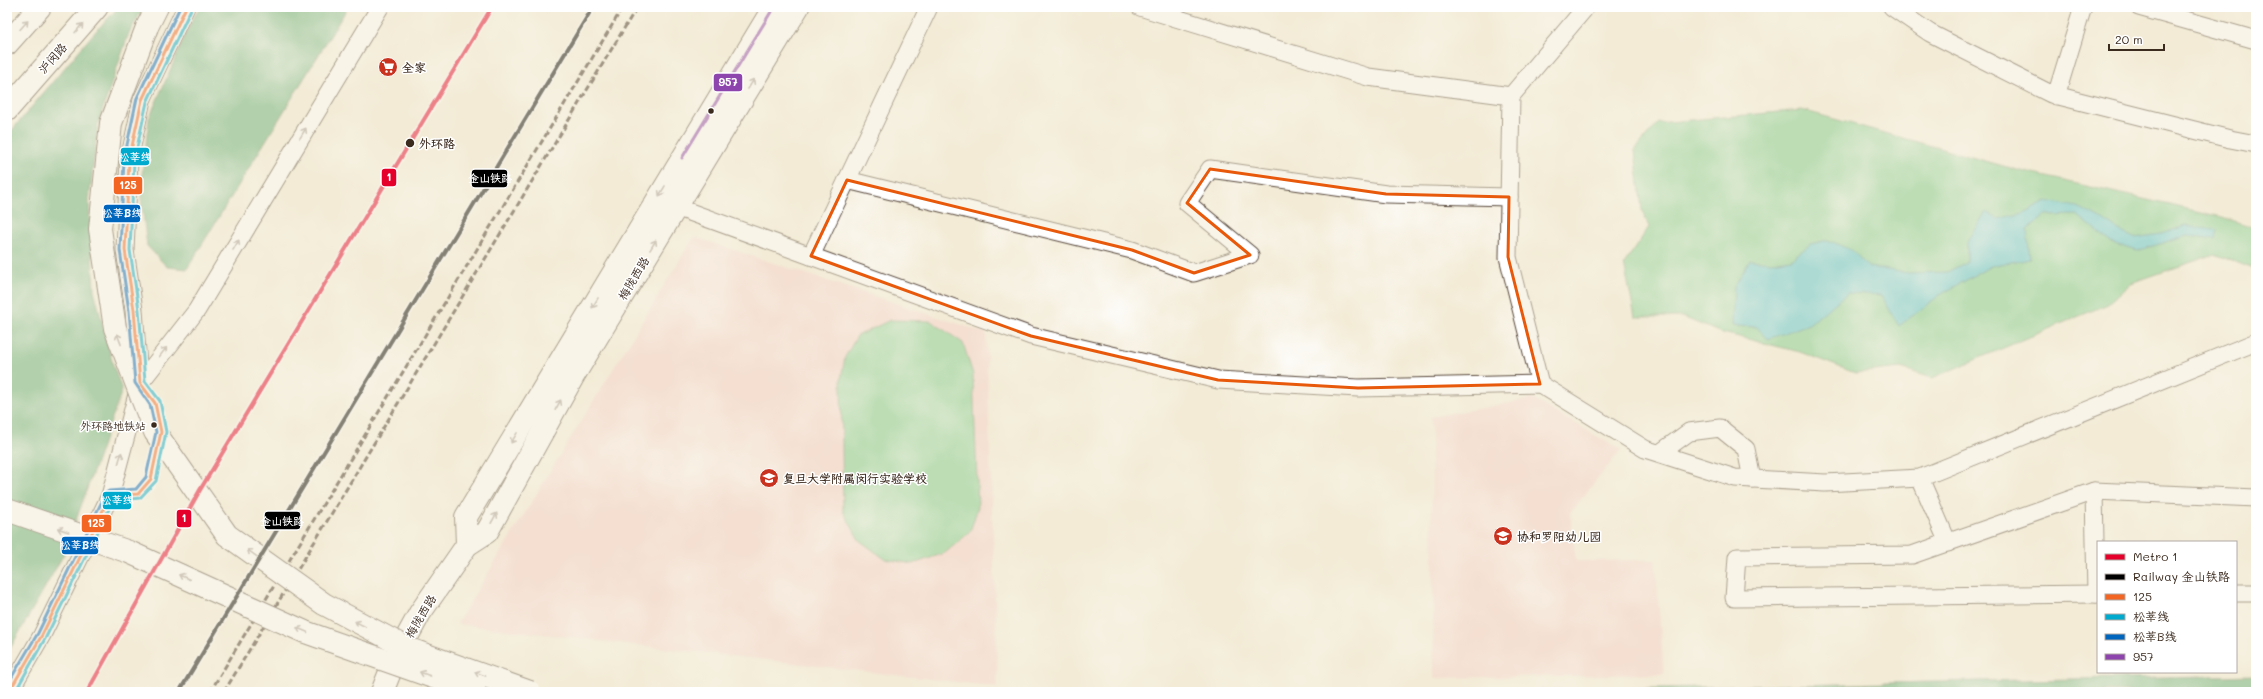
<svg xmlns="http://www.w3.org/2000/svg" width="2263" height="699" viewBox="0 0 2263 699" font-family="Mali,'LXGW WenKai TC',sans-serif">
	<style>
		.built { fill: #f7d0cc }
		.green { fill: #7ccd8e; stroke: #5c7c56 }
		.forest { fill: #65b079; stroke: #506d4c }
		.water { fill: #5ac7d1; stroke: #4a7878 }
		.lines { fill: none; stroke-linecap: round; stroke-linejoin: round }
		.lane-casing { stroke: #57473a; stroke-width: 10 }
		.street-casing { stroke: #57473a; stroke-width: 19 }
		.secondary-casing { stroke: #57473a; stroke-width: 24 }
		.highway-casing { stroke: #57473a; stroke-width: 24 }
		.lane { stroke: #fff; stroke-width: 8 }
		.street { stroke: #fff; stroke-width: 17 }
		.secondary { stroke: #fff; stroke-width: 22 }
		.highway { stroke: #fff; stroke-width: 22 }
		.rail { stroke: #3b2a1e; stroke-width: 3; stroke-dasharray: 6 3; stroke-linecap: butt }
		.highway-bridge-casing { stroke: #57473a; stroke-width: 24; stroke-linecap: butt }
		.highway-bridge { stroke: #fff; stroke-width: 22 }
		.bus-1-casing { stroke: #fff; stroke-width: 6 }
		.bus-2-casing { stroke: #fff; stroke-width: 6 }
		.bus-3-casing { stroke: #fff; stroke-width: 6 }
		.bus-4-casing { stroke: #fff; stroke-width: 6 }
		.bus-1 { stroke: #f26522; stroke-width: 3 }
		.bus-2 { stroke: #00a9ce; stroke-width: 3 }
		.bus-3 { stroke: #0065bd; stroke-width: 3 }
		.bus-4 { stroke: #8e44ad; stroke-width: 3 }
		.rail-1-casing { stroke: #fff; stroke-width: 7 }
		.rail-1 { stroke: #000; stroke-width: 4 }
		.metro-1-casing { stroke: #fff; stroke-width: 7 }
		.metro-1 { stroke: #e4002b; stroke-width: 4 }
		.oneway { stroke: #a79f9a }
		.marked { fill: none; stroke: #e8590c; stroke-width: 3; stroke-linejoin: round }
		.bus-dot { fill: #3b2a1e; stroke: #fff; stroke-width: 1.5 }
		.labels { text-anchor: middle; dominant-baseline: central; stroke-width: 3; stroke-linejoin: round; paint-order: stroke }
		.bus-label { font-size: 11px; fill: #3b2a1e; stroke: #fff; text-anchor: end }
		.street-label { font-size: 12px; fill: #3b2a1e; stroke: #fff }
		.poi-label { font-size: 12px; font-weight: bold; fill: #3b2a1e; stroke: #fff; text-anchor: start }
		.stop-label { font-size: 12px; font-weight: bold; fill: #3b2a1e; stroke: #fff; text-anchor: start }
		.line-badge { stroke: #fff; stroke-width: 1.5 }
		.badge-label { font-size: 11px; text-anchor: middle; font-weight: bold; fill: #fff }
	</style>
	<rect width="100%" height="100%" fill="#fff"/>
	<filter id="ink" filterUnits="userSpaceOnUse"><feTurbulence type="fractalNoise" baseFrequency=".025" numOctaves="2"/><feDisplacementMap in="SourceGraphic" scale="8" xChannelSelector="R" yChannelSelector="G"/><feConvolveMatrix kernelMatrix="1 2 1 2 8 2 1 2 1" color-interpolation-filters="sRGB"/></filter>
	<filter id="wash" filterUnits="userSpaceOnUse"><feTurbulence type="fractalNoise" baseFrequency=".012" numOctaves="4" result="noise"/><feDisplacementMap in="SourceGraphic" scale="16" xChannelSelector="R" yChannelSelector="G"/><feGaussianBlur stdDeviation="0.9" result="paint"/><feColorMatrix in="noise" values="0 0 0 0 0 0 0 0 0 0 0 0 0 0 0 0 0 1.4 0 .05"/><feComposite in="paint" operator="in"/></filter>
	<g filter="url(#wash)">
		<rect width="100%" height="100%" fill="#f3ebd6"/>
		<!-- built -->
		<g class="built">
			<polygon points="694,237 986,333 998,687 457,624"/>
			<polygon points="1532,399 1621,450 1570,513 1576,561 1655,560 1664,674 1434,678 1431,417"/>
		</g>
		<!-- green -->
		<g class="green">
			<polygon points="1802,110 2025,172 2222,217 2256,228 2256,272 2251,268 2215,254 2131,283 2108,304 1932,378 1901,368 1855,373 1800,352 1719,332 1683,317 1635,317 1624,264 1649,227 1642,210 1635,150 1658,123"/>
			<polygon points="890,320 931,321 963,343 973,374 978,507 970,532 945,553 913,564 885,559 859,540 843,511 841,379 845,357 857,336"/>
		</g>
		<!-- forest -->
		<g class="forest">
			<polygon points="119,7 144,7 129,33 98,123 89,201 94,290 113,365 122,390 64,554 7,654 7,136 93,34"/>
			<polygon points="201,7 348,7 187,269 167,267 147,246 140,190 149,118 193,18"/>
			<polygon points="2256,675 2256,692 1470,692"/>
		</g>
		<!-- water -->
		<polygon class="water" points="2047,201 2077,207 2100,218 2117,230 2134,238 2161,234 2185,226 2217,230 2215,239 2188,235 2137,251 2112,243 2077,215 2044,216 2027,230 2030,258 1991,266 1940,295 1899,326 1881,295 1848,293 1809,324 1768,339 1757,327 1732,326 1734,287 1750,260 1771,262 1791,259 1811,244 1828,240 1853,251 1868,267 1908,273 1947,272 1967,262 1967,241 1986,212 1998,219 2024,213"/>
	</g>
	<g filter="url(#ink)">
		<g class="lines">
			<defs>
				<polyline id="lane" points="110,496 138,494 151,479 159,444"/>
				<g id="street">
					<polyline points="1140,7 1368,77 1511,96"/>
					<polyline points="1892,7 1930,33 2051,94 2230,139 2256,144"/>
					<polyline points="2139,7 2256,40"/>
					<polyline points="2056,96 2083,7"/>
					<polyline points="847,180 1132,250 1194,273 1250,255 1187,203 1210,169 1386,194 1509,197"/>
					<polyline points="676,207 1031,336 1218,380 1358,388 1540,384 1645,449 1735,478 1825,483 1920,478 2256,342"/>
					<polyline points="811,256 929,7"/>
					<polyline points="139,379 134,310 125,250 129,160 142,100 186,7"/>
					<polyline points="1540,384 1508,257 1511,96 1586,7"/>
					<polyline points="1660,453 1689,432 1720,428 1746,449 1752,479"/>
					<polyline points="1920,478 1948,543"/>
					<polyline points="2094,491 2096,594"/>
					<polyline points="2236,593 2256,593"/>
					<polyline points="2098,594 1734,598 1737,557 1912,555 2094,491 2256,498"/>
					<polyline points="9,692 42,635 110,496 140,383 197,310 380,7"/>
				</g>
				<g id="secondary">
					<polyline points="467,545 466,517 774,7"/>
					<polyline points="382,692 396,657 420,613 467,545 487,532 574,375 798,7"/>
				</g>
				<g id="highway">
					<polyline points="147,27 157,7"/>
					<polyline points="7,44 40,7"/>
					<polyline points="7,110 97,7"/>
				</g>
			</defs>
			<!-- lane casing -->
			<use href="#lane" class="lane-casing"/>
			<!-- street casing -->
			<use href="#street" class="street-casing"/>
			<!-- secondary casing -->
			<use href="#secondary" class="secondary-casing"/>
			<!-- highway casing -->
			<use href="#highway" class="highway-casing"/>
			<!-- lane -->
			<use href="#lane" class="lane"/>
			<!-- street -->
			<use href="#street" class="street"/>
			<!-- secondary -->
			<use href="#secondary" class="secondary"/>
			<!-- highway -->
			<use href="#highway" class="highway"/>
			<!-- rail -->
			<g class="rail">
				<polyline points="210,692 623,7"/>
				<polyline points="224,692 637,7"/>
			</g>
			<defs>
				<g id="highway-bridge">
					<polyline points="147,27 111,123 100,229 115,328 155,432 227,535 324,604 407,648 530,692"/>
					<polyline points="7,510 129,552 305,632 475,692"/>
				</g>
			</defs>
			<!-- highway-bridge casing -->
			<use href="#highway-bridge" class="highway-bridge-casing"/>
			<!-- highway-bridge -->
			<use href="#highway-bridge" class="highway-bridge"/>
			<defs>
				<polyline id="bus-1" points="9,692 42,635 110,496 138,494 151,479 161,432 155,403 140,383 134,310 125,250 129,160 142,100 186,7"/>
				<polyline id="bus-2" points="15,692 46,637 113,501 140,498 156,481 166,432 160,401 145,381 139,310 130,250 134,161 147,102 191,9"/>
				<polyline id="bus-3" points="7,685 38,633 106,493 109,491 136,489 146,477 156,432 150,405 135,383 129,311 120,250 124,159 137,98 180,7"/>
				<polyline id="bus-4" points="682,158 774,7"/>
			</defs>
			<!-- bus-1 casing -->
			<use href="#bus-1" class="bus-1-casing"/>
			<!-- bus-2 casing -->
			<use href="#bus-2" class="bus-2-casing"/>
			<!-- bus-3 casing -->
			<use href="#bus-3" class="bus-3-casing"/>
			<!-- bus-4 casing -->
			<use href="#bus-4" class="bus-4-casing"/>
			<!-- bus-1 -->
			<use href="#bus-1" class="bus-1"/>
			<!-- bus-2 -->
			<use href="#bus-2" class="bus-2"/>
			<!-- bus-3 -->
			<use href="#bus-3" class="bus-3"/>
			<!-- bus-4 -->
			<use href="#bus-4" class="bus-4"/>
			<defs>
				<polyline id="rail-1" points="179,692 593,7"/>
			</defs>
			<!-- rail-1 casing -->
			<use href="#rail-1" class="rail-1-casing"/>
			<!-- rail-1 -->
			<use href="#rail-1" class="rail-1"/>
			<defs>
				<polyline id="metro-1" points="87,692 200,490 492,7"/>
			</defs>
			<!-- metro-1 casing -->
			<use href="#metro-1" class="metro-1-casing"/>
			<!-- metro-1 -->
			<use href="#metro-1" class="metro-1"/>
		</g>
		<!-- one-way arrows -->
		<defs><path id="oneway-shaft" d="M-6 0H5M1.5-3L5.5 0L1.5 3" fill="none" stroke-width="1.6" stroke-linecap="round" stroke-linejoin="round"/></defs>
		<g class="oneway">
			<use href="#oneway-shaft" transform="translate(24 25) rotate(-48)"/>
			<use href="#oneway-shaft" transform="translate(79 28) rotate(-49)"/>
			<use href="#oneway-shaft" transform="translate(751 84) rotate(-59)"/>
			<use href="#oneway-shaft" transform="translate(303 133) rotate(-59)"/>
			<use href="#oneway-shaft" transform="translate(662 191) rotate(121)"/>
			<use href="#oneway-shaft" transform="translate(236 245) rotate(-59)"/>
			<use href="#oneway-shaft" transform="translate(653 245) rotate(-59)"/>
			<use href="#oneway-shaft" transform="translate(595 303) rotate(121)"/>
			<use href="#oneway-shaft" transform="translate(119 339) rotate(-111)"/>
			<use href="#oneway-shaft" transform="translate(163 352) rotate(-52)"/>
			<use href="#oneway-shaft" transform="translate(558 405) rotate(-61)"/>
			<use href="#oneway-shaft" transform="translate(514 438) rotate(121)"/>
			<use href="#oneway-shaft" transform="translate(120 458) rotate(-74)"/>
			<use href="#oneway-shaft" transform="translate(494 518) rotate(-61)"/>
			<use href="#oneway-shaft" transform="translate(63 530) rotate(-161)"/>
			<use href="#oneway-shaft" transform="translate(252 553) rotate(-144)"/>
			<use href="#oneway-shaft" transform="translate(184 577) rotate(-156)"/>
			<use href="#oneway-shaft" transform="translate(360 624) rotate(-152)"/>
			<use href="#oneway-shaft" transform="translate(302 630) rotate(-157)"/>
			<use href="#oneway-shaft" transform="translate(425 674) rotate(-160)"/>
			<use href="#oneway-shaft" transform="translate(480 674) rotate(-160)"/>
		</g>
	</g>
	<!-- marked area -->
	<path d="M0 0H2263V699H0ZM1210,169l176,25 123,3 -1,60 32,127 -182,4 -140,-8 -187,-44 -220,-80 36,-76 285,70 62,23 56,-18 -63,-52z" fill="#f3ebd6" fill-opacity=".55" fill-rule="evenodd"/>
	<path class="marked" d="M1210,169l176,25 123,3 -1,60 32,127 -182,4 -140,-8 -187,-44 -220,-80 36,-76 285,70 62,23 56,-18 -63,-52z"/>
	<!-- icons -->
	<defs>
		<symbol id="supermarket-disc" viewBox="-11 -11 22 22"><circle r="9.5" fill="#c8321e" stroke="#fff"/><path d="M-6-5.5h2.5l.6 2H6L4.5 2H-2.5L-4.4-4H-6ZM-1.5 3.2a1.3 1.3 0 1 0 .1 0ZM3 3.2a1.3 1.3 0 1 0 .1 0Z" fill="#fff"/></symbol>
		<symbol id="school-disc" viewBox="-11 -11 22 22"><circle r="9.5" fill="#c8321e" stroke="#fff"/><path d="M0-5L7-2L0 1L-7-2ZM-4 1L0 2.5L4 1V4Q0 6-4 4Z" fill="#fff"/></symbol>
	</defs>
	<g fill-rule="evenodd">
		<use href="#supermarket-disc" x="377" y="56" width="22" height="22"/>
		<use href="#school-disc" x="758" y="467" width="22" height="22"/>
		<use href="#school-disc" x="1492" y="525" width="22" height="22"/>
	</g>
	<!-- markers -->
	<g class="bus-dot">
		<circle cx="711" cy="111" r="3.5"/>
		<circle cx="410" cy="143" r="5"/>
		<circle cx="154" cy="425" r="3.5"/>
	</g>
	<g class="labels">
		<!-- bus labels -->
		<g class="bus-label">
			<text x="146" y="425">外环路地铁站</text>
		</g>
		<!-- street labels -->
		<g class="street-label">
			<text transform="translate(52 58) rotate(-49)">沪闵路</text>
			<text transform="translate(633 278) rotate(-59)">梅陇西路</text>
			<text transform="translate(420 616) rotate(-59)">梅陇西路</text>
		</g>
		<!-- poi labels -->
		<g class="poi-label">
			<text x="402" y="67">全家</text>
			<text x="783" y="478">复旦大学附属闵行实验学校</text>
			<text x="1517" y="536">协和罗阳幼儿园</text>
		</g>
		<!-- stop labels -->
		<g class="stop-label">
			<text x="419" y="143">外环路</text>
		</g>
	</g>
	<g class="line-badge">
		<rect x="713" y="73" width="30" height="19" rx="4" fill="#8e44ad"/>
		<rect x="120" y="147" width="30" height="19" rx="4" fill="#00a9ce"/>
		<rect x="381" y="168" width="16" height="19" rx="4" fill="#e4002b"/>
		<rect x="471" y="169" width="37" height="19" rx="4" fill="#000"/>
		<rect x="113" y="176" width="30" height="19" rx="4" fill="#f26522"/>
		<rect x="103" y="204" width="38" height="19" rx="4" fill="#0065bd"/>
		<rect x="102" y="491" width="30" height="19" rx="4" fill="#00a9ce"/>
		<rect x="176" y="509" width="16" height="19" rx="4" fill="#e4002b"/>
		<rect x="264" y="511" width="37" height="19" rx="4" fill="#000"/>
		<rect x="81" y="514" width="31" height="19" rx="4" fill="#f26522"/>
		<rect x="61" y="536" width="38" height="19" rx="4" fill="#0065bd"/>
	</g>
	<g class="badge-label">
		<text x="728" y="86">957</text>
		<text x="135" y="161">松莘线</text>
		<text x="389" y="181">1</text>
		<text x="490" y="182">金山铁路</text>
		<text x="128" y="189">125</text>
		<text x="122" y="217">松莘B线</text>
		<text x="117" y="504">松莘线</text>
		<text x="184" y="522">1</text>
		<text x="282" y="525">金山铁路</text>
		<text x="96" y="527">125</text>
		<text x="80" y="549">松莘B线</text>
	</g>
	<!-- margin -->
	<rect width="2263" height="699" fill="none" stroke="#fff" stroke-width="24"/>
	<!-- legend -->
	<rect x="2097" y="541" width="140" height="132" fill="#ffffff" stroke="#b1aaa5"/>
	<rect x="2105" y="554" width="20" height="6" fill="#e4002b" stroke="#b1aaa5"/>
	<text x="2133" y="561" font-size="12" fill="#3b2a1e">Metro 1</text>
	<rect x="2105" y="574" width="20" height="6" fill="#000000" stroke="#b1aaa5"/>
	<text x="2133" y="581" font-size="12" fill="#3b2a1e">Railway 金山铁路</text>
	<rect x="2105" y="594" width="20" height="6" fill="#f26522" stroke="#b1aaa5"/>
	<text x="2133" y="601" font-size="12" fill="#3b2a1e">125</text>
	<rect x="2105" y="614" width="20" height="6" fill="#00a9ce" stroke="#b1aaa5"/>
	<text x="2133" y="621" font-size="12" fill="#3b2a1e">松莘线</text>
	<rect x="2105" y="634" width="20" height="6" fill="#0065bd" stroke="#b1aaa5"/>
	<text x="2133" y="641" font-size="12" fill="#3b2a1e">松莘B线</text>
	<rect x="2105" y="654" width="20" height="6" fill="#8e44ad" stroke="#b1aaa5"/>
	<text x="2133" y="661" font-size="12" fill="#3b2a1e">957</text>
	<!-- scale -->
	<path d="M2109 44v6h55v-6" fill="none" stroke="#3b2a1e" stroke-width="2"/>
	<text x="2115" y="44" font-size="12" fill="#3b2a1e" stroke="#ffffff" stroke-width="3" paint-order="stroke">20 m</text>
</svg>
